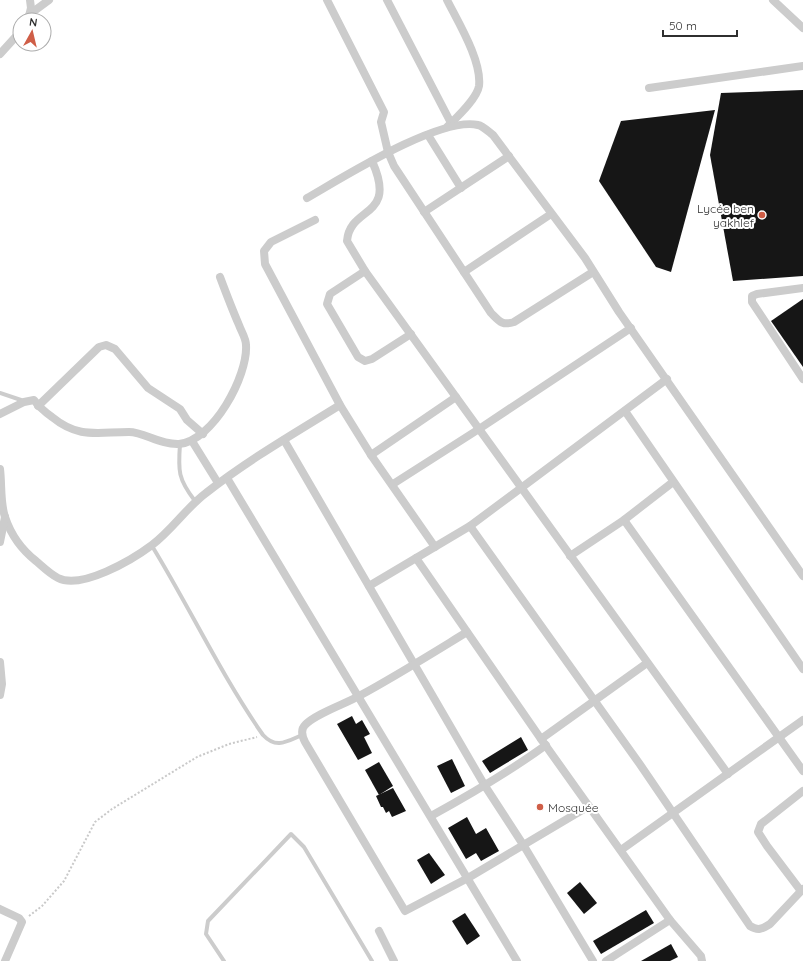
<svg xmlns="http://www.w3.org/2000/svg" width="803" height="961" viewBox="0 0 803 961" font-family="Quicksand,sans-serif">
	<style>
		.building { fill: #161616 }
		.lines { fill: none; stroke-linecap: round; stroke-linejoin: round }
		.path { stroke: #c9c9c9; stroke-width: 2; stroke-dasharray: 2 2; stroke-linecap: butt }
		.lane { stroke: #ccc; stroke-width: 4 }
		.street { stroke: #ccc; stroke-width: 8 }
		.poi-dot { fill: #cf5e47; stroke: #fff; stroke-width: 1.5 }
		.labels { text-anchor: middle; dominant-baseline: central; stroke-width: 4; stroke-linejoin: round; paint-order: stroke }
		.poi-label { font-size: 12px; fill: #2f2f2f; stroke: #fff; text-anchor: end }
	</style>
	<rect width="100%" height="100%" fill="#fff"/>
	<!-- building -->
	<g class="building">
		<polygon points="803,90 803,276 733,281 710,155 721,93"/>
		<polygon points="715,110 671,272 656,267 599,181 621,121"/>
		<polygon points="803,299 803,367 771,321"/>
		<polygon points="352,716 356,724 362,720 370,734 364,737 372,753 358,760 337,724"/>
		<polygon points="521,737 528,750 490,773 482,761"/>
		<polygon points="452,759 465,786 451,793 437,766"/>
		<polygon points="379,762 393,786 379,795 365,770"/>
		<polygon points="393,788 406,811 392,817 389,811 386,813 383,807 381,807 376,796"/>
		<polygon points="467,817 476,834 486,828 499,851 481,861 476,853 466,859 448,828"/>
		<polygon points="429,853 445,875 431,884 417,860"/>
		<polygon points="580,882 597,903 584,914 567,893"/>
		<polygon points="646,910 654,923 601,954 593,941"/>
		<polygon points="465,913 480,936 467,945 452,921"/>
		<polygon points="671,944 678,957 670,961 641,961"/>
	</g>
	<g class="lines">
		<!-- path -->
		<polyline class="path" points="29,916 42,906 64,881 95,822 112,809 197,757 229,744 257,737"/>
		<!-- lane -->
		<g class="lane">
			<polyline points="0,393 24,401"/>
			<path d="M180,444c-2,27 -2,35 15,57"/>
			<path d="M152,546c38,62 69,129 111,189 13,14 23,7 39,0"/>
			<polyline points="224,961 206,934 208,921 291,834 304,847 372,961"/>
		</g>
		<!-- street -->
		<g class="street">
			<path d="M327,0l57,112 -3,10 7,30 6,14 97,147c8,8 11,13 23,9l79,-50"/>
			<polyline points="387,0 451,123"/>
			<path d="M447,0c11,22 35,61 32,86 -2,13 -23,32 -32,41"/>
			<polyline points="773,0 803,28"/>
			<polyline points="30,14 49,0"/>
			<polyline points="28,20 31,8 30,0"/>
			<polyline points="0,54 20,32"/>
			<polyline points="649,88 803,66"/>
			<polyline points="428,135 461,188"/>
			<path d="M372,161c26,58 -22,44 -25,80l18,30 363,503"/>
			<path d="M307,198c35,-20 133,-82 171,-73 5,1 11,7 15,10l92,123 34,54 184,264"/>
			<polyline points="424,212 509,156"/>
			<polyline points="315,220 271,242 264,251 265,264 340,405 371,455 435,547"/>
			<polyline points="365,271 330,294 327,304 358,357 365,361 372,359 411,334"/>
			<polyline points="464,272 551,214"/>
			<polyline points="803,288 757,294 752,296 752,302 803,379"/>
			<polyline points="38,406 99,347 106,345 115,349 148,388 180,409 187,420 203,434"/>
			<polyline points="625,411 803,669"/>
			<path d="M0,414l24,-12 10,-2c5,7 11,12 18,17 27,22 45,15 77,15 15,0 31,13 50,12 34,-3 69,-68 67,-99 0,-7 -5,-14 -7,-20 -7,-16 -13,-32 -19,-48"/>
			<polyline points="284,440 485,786 524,846 593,961"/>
			<polyline points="192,441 218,483"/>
			<polyline points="371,455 456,397"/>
			<path d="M0,469c2,16 0,33 5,48 6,18 17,33 31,44 7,6 14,13 22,17 23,12 74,-18 94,-33 20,-15 34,-37 54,-52 42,-33 89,-60 134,-88"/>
			<polyline points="227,478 517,961"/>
			<polyline points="393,484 479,429 631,328"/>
			<polyline points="624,520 803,771"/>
			<path d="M470,526l169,237 111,163c8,5 12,3 20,-2l33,-35"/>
			<polyline points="0,542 5,517"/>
			<polyline points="570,556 624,520 673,482"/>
			<polyline points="416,558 541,739 670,920 701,956 702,961"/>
			<polyline points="369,586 470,526 667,379"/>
			<path d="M467,632c-36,22 -71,44 -108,64 -14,8 -44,18 -54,29 -5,5 -3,11 0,17l100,169 63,-33 121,-72"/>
			<polyline points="0,662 2,684 0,695"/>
			<polyline points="541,739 647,663"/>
			<path d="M431,816c40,-22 78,-44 115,-71"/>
			<polyline points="621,850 803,720"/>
			<polyline points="801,891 767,846 758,832 761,824 803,791"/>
			<polyline points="0,909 19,918 22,922 5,961"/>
			<polyline points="379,931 394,961"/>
			<polyline points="606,961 670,920"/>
		</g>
	</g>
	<!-- markers -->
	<g class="poi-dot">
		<circle cx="762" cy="215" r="4"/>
		<circle cx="540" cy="807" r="4"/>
	</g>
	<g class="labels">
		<!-- poi labels -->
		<g class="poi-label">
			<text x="754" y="208">Lycée ben<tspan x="754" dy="14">yakhlef</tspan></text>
			<text x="548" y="807" text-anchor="start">Mosquée</text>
		</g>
	</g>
	<!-- north arrow -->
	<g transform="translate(32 32) rotate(8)"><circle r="19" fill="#ffffff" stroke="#acacac"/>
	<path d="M0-3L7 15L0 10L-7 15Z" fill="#cf5e47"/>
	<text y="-6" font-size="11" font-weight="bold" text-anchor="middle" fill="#2f2f2f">N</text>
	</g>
	<!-- scale -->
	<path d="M663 30v6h74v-6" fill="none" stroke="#2f2f2f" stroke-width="2"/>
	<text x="669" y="30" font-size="12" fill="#2f2f2f" stroke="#ffffff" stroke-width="3" paint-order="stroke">50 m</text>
</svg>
